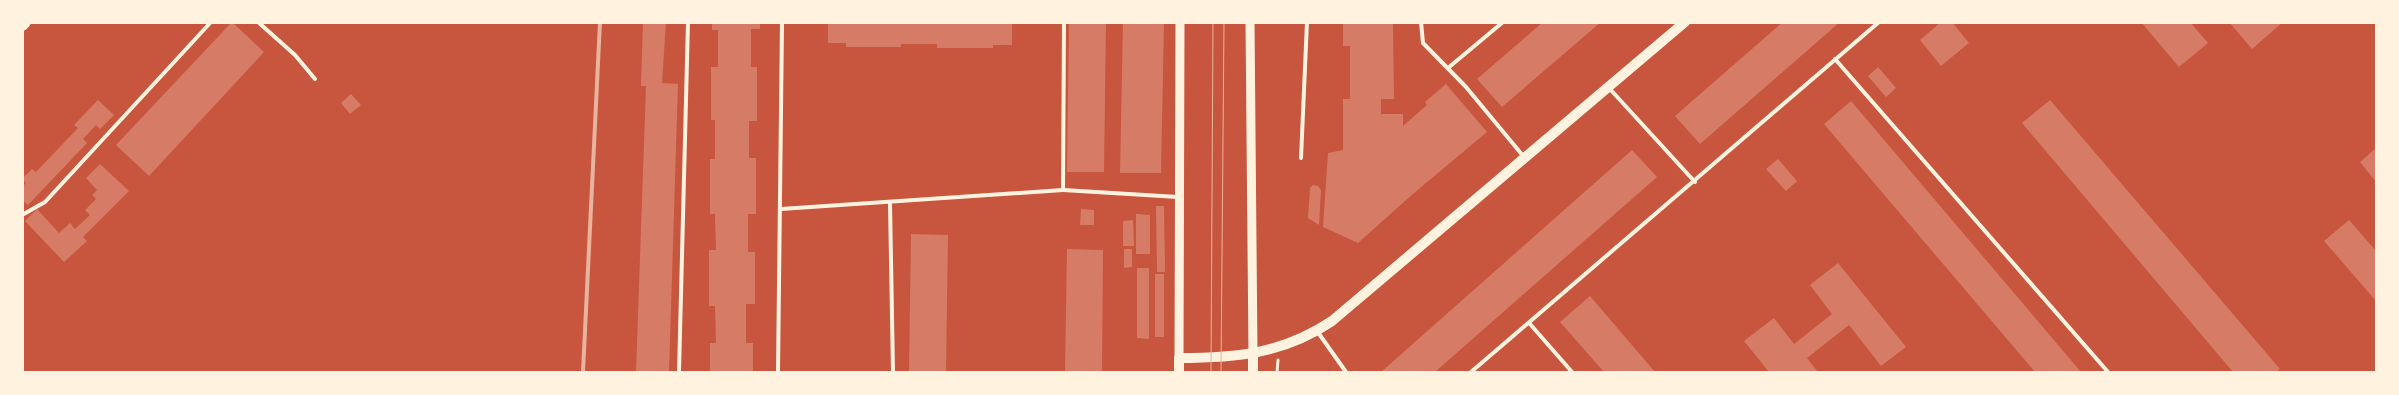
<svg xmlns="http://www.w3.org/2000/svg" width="2399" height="395" viewBox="0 0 2399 395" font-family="Raleway,sans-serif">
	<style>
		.building { fill: #d67c66 }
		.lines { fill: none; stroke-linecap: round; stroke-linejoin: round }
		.path { stroke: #fff3e0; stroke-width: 3 }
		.service { stroke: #fff3e0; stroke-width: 4 }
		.tertiary { stroke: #fff3e0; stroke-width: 9 }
		.secondary { stroke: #fff3e0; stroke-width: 10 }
		.primary { stroke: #fff3e0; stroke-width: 12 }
		.tram { stroke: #e9b49f; stroke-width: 1 }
		.rail { stroke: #e9b49f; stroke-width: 4 }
	</style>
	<rect width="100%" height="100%" fill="#c8553d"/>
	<!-- building -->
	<g class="building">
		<polygon points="232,22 264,52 149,176 116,145"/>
		<polygon points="643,22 666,22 662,83 678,84 669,372 636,372 646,86 641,86"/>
		<polygon points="712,22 760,22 760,29 751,29 751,67 757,67 757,121 749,121 749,158 756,158 756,214 748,214 748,252 755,252 755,304 746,304 746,343 753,343 753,372 710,372 710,343 716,343 715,306 709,306 709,250 716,250 715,214 710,214 710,159 715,159 715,120 711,120 711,67 718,67 718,30 712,30"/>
		<polygon points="828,22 1012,22 1012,45 993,45 993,48 937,48 937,44 901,44 901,47 846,47 846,43 828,43"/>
		<polygon points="1069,22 1106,22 1104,172 1067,172"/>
		<polygon points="1123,22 1164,22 1161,173 1120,173"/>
		<polygon points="1343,22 1393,22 1394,99 1381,99 1381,114 1403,114 1403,126 1427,105 1425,102 1446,84 1487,132 1414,193 1358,243 1323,227 1328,153 1343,150 1343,99 1350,99 1350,46 1343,46"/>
		<polygon points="1543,22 1601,22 1502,107 1477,79"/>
		<polygon points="1783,22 1840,22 1700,144 1675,116"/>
		<polygon points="1941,22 1952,22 1969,43 1941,66 1920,40"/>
		<polygon points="2141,22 2190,22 2208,43 2179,67"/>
		<polygon points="2229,22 2283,22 2252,49"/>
		<polygon points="1878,67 1896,88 1886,97 1868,76"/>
		<polygon points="351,94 361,105 350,114 341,103"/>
		<polygon points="98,100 114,115 100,129 96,125 83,139 87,143 28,205 22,200 22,187 26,183 22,179 32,169 36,172 78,128 74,125"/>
		<polygon points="2050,100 2280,369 2276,372 2233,372 2022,123"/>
		<polygon points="1851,101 2081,372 2035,372 1824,124"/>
		<polygon points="2376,148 2376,182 2360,162"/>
		<polygon points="1632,150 1657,177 1435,372 1381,372"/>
		<polygon points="1778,159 1797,181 1786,191 1766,169"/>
		<polygon points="100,164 129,191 83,237 87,241 64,262 25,221 37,209 59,233 70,223 75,229 90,215 85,210 96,199 92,195 97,190 86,178"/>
		<polygon points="1313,185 1318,186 1321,190 1319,225 1308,218 1310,188"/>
		<polygon points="1156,206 1164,206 1165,272 1157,272"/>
		<polygon points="1081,209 1094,210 1094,225 1080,225"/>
		<polygon points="1136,214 1150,215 1150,254 1136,254"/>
		<polygon points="1133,220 1134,246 1123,246 1123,221"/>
		<polygon points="2349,220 2376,251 2376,301 2324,241"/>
		<polygon points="911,234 948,235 946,372 909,372"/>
		<polygon points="1067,249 1103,250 1102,372 1065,372"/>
		<polygon points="1124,249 1132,249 1132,267 1124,268"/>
		<polygon points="1838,263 1906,347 1881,366 1849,325 1807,358 1818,372 1769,372 1744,341 1774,318 1794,344 1832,314 1810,285"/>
		<polygon points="1137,268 1149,268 1149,339 1137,338"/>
		<rect x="1155" y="274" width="9" height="63"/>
		<polygon points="1590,296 1655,372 1604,372 1560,322"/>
	</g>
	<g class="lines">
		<!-- path -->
		<polyline class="path" points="1277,372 1278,360"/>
		<!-- service -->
		<g class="service">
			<polyline points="258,22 295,55 315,79"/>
			<polyline points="1421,22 1423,43 1466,87 1524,157"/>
			<polyline points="1835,59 2108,372"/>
			<polyline points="1448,68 1503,22"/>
			<polyline points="1609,88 1695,182"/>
			<polyline points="1301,158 1307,22"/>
			<polyline points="1063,190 1178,197"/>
			<polyline points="890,204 893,372"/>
			<polyline points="781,209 1063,190 1064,22"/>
			<polyline points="22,215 45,202 211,22"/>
			<polyline points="1530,324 1572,372"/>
			<polyline points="1317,331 1346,372"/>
			<polyline points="679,372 688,22"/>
			<polyline points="778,372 782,22"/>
			<polyline points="1471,372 1879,22"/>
		</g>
		<!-- tertiary -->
		<g class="tertiary">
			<polyline points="1250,22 1253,355"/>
			<polyline points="1179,358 1180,22"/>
		</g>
		<!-- secondary -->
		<g class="secondary">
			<path d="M1179,372v-14c56,0 104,-4 153,-37l353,-299"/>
			<polyline points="1253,372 1253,355"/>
		</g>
		<!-- primary -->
		<polyline class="primary" points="22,25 25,22"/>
		<!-- tram -->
		<g class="tram">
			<polyline points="1211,372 1213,22"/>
			<polyline points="1221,372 1224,22"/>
		</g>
		<!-- rail -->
		<polyline class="rail" points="583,372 600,22"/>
	</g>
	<!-- border -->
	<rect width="2399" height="395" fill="none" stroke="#fff3e0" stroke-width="48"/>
</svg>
